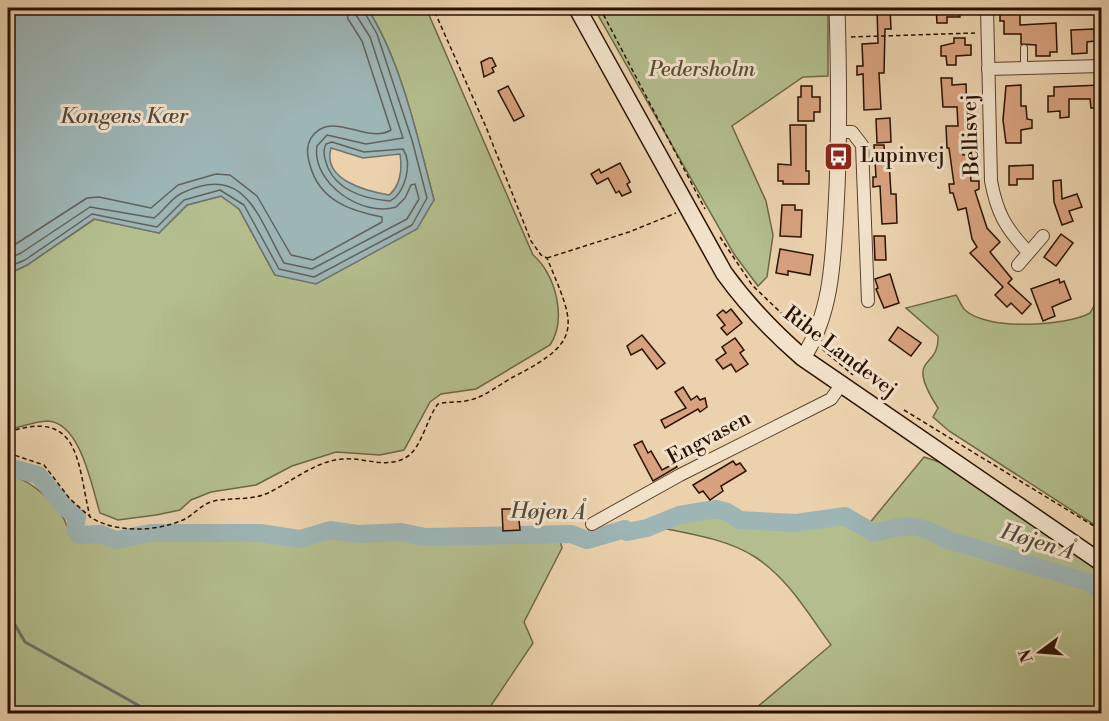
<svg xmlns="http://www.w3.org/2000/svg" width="1109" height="721" viewBox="0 0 1109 721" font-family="'Libre Bodoni',serif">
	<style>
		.green { fill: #b3bd8d; stroke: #6e6646; stroke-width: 1.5 }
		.water { fill: #9db5b5; stroke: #6f736d; stroke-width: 1.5; fill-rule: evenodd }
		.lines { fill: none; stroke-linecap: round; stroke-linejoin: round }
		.shore { stroke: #63625a; stroke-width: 1.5 }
		.stream { stroke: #6f736d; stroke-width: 3 }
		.river { stroke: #9db5b5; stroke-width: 18 }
		.building { fill: #d8a27e; stroke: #291000; stroke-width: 1.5 }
		.service-casing { stroke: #5a402b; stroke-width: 8 }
		.minor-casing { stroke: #5a402b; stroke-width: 14 }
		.tertiary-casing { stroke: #5a402b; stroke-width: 17 }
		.secondary-casing { stroke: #291000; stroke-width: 19 }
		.path { stroke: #291000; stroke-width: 1.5; stroke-dasharray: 4.5 3; stroke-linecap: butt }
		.service { stroke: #f2e2ca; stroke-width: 6 }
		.minor { stroke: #f2e2ca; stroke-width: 12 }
		.tertiary { stroke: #f2e2ca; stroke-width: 15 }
		.secondary { stroke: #f2e2ca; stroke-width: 16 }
		.labels { text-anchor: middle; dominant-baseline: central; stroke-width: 6; stroke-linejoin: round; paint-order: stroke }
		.park-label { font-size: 21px; font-style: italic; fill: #594d31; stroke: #f2e2ca }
		.street-label { font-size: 21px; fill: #291000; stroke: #f2e2ca }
		.poi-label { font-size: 21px; fill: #291000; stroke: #f2e2ca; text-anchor: start }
		.water-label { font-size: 22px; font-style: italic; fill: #524a3f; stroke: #f2e2ca }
	</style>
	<rect width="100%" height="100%" fill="#ebd2ad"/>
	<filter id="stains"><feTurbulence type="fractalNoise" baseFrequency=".00333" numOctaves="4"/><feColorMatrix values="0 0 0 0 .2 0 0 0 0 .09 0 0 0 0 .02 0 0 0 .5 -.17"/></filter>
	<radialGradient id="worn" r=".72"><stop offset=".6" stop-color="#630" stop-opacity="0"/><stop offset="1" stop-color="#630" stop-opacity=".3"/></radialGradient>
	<!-- green -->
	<g class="green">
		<path d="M367,8h59l107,247c23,19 34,65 17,90l-74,44 -35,5 -11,8 -26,48 -24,5 -44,-3 -44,14 -36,19 -45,7 -20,8 -11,10 -24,5 -38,5 -18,-7c-8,-25 -19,-90 -52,-92 -12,0 -28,6 -40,9v-156l19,-9 68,-46 64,14 28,-28 34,-9 18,13 36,66 159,-75c-16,-61 -33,-140 -67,-192z"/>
		<polygon points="594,8 828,8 828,76 803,77 732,126 766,201 773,235 767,277 758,286 734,254"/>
		<path d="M1101,159v370l-152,-98 -16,-14 5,-9c-35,-55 2,-37 0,-72l-32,-28 50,-13c3,4 5,11 9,15 22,21 102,16 125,3l8,-14 -2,-83z"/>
		<path d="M924,457l24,8 153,106v142h-351l81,-68c-22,-30 -43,-67 -76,-88 -26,-17 -63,-23 -93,-29l22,-18 22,-4 61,13h44l34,-6 23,12z"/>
		<path d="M8,474c23,6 56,33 60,57l11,7 22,-4 15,6 34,-7 38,-1 72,1 40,6 30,-9 28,4 43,-2 24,5 134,-3 3,14 -38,74 9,21 -47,70h-478z"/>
	</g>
	<!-- water -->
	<path class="water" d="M8,8h359c34,52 51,131 67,192l-17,29 -101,55 -41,-9 -36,-66 -18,-13 -34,9 -28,28 -65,-14 -67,46 -19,9zM331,148l32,10 37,-4c2,14 1,31 -11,41 -23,-4 -67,-15 -58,-47z"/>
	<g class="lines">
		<!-- shore -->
		<g class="shore">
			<path d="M332,142l32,10 39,-3c10,15 2,44 -13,52 -24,-2 -51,-9 -62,-33 -3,-8 -6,-16 -2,-24z"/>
			<path d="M8,249l79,-51 12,-1 52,11 27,-23 38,-11 14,1 27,21 34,59 22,5 69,-38v-5c-32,-6 -63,-17 -72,-52 -3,-10 -4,-18 1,-27 20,-30 55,7 80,-8l-29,-89 -14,-22 -2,-11"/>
			<path d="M8,259l13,-6 69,-46 64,11c10,-7 17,-20 28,-25 64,-31 76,25 102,70l28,6 95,-50 12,-20 -4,-15 -4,1 -6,13 -9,9c-33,11 -85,-24 -79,-61l10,-11 39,9 37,-6 -33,-101 -14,-22 -1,-7"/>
			<polyline points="8,267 25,260 92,214 157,227 184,200 220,190 244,205 279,269 314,277 412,225 427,198 412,140 377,34 362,8"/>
		</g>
		<!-- stream -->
		<polyline class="stream" points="8,613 25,642 154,714"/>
		<!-- river -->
		<path class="river" d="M8,467l30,8 29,34 10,8 -2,12 4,6 22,-1 15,6 34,-7h110l40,6 30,-9 28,4 43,-2 24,5 146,-3 16,6 38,-11 2,3 20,-4 32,-13 37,-6 11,3 13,8 56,3 49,-7 29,17c30,-8 45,-11 71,6l143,43 14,10"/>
	</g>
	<!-- building -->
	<g class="building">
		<polygon points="877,8 890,8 891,29 885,29 884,73 879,73 881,109 864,110 863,74 857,75 857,66 863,66 862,44 878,43"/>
		<polygon points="936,8 959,8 960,17 947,17 947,23 937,23"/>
		<polygon points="1000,12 1020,12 1020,25 1056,23 1057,52 1050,52 1050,56 1036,56 1036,45 1021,44 1021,34 1004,34 1004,21 1000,21"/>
		<polygon points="1094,29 1095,41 1087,42 1087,53 1072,54 1071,30"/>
		<polygon points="954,38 965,38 965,45 971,45 971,55 956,56 956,65 947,65 946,56 941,56 941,46 954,43"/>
		<polygon points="489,58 492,58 496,66 492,68 494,72 484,77 481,62"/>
		<polygon points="941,78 952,78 952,85 966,84 967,114 970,114 970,126 978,126 978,137 962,138 963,155 969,155 971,181 979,181 979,189 975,191 987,228 1000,242 990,252 1012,279 1008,283 1031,304 1022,314 1011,303 1007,307 995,295 1003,287 970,253 977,247 972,239 966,208 958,210 953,193 950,193 949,184 954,184 949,148 947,148 946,126 958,126 957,107 943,107"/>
		<polygon points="1021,85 1021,106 1026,106 1027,119 1032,120 1032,128 1021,130 1021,143 1006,143 1003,120 1006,86"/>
		<polygon points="1101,85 1101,108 1091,108 1090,99 1069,99 1069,117 1060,118 1060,111 1048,112 1048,96 1054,96 1054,87"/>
		<polygon points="508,86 524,116 514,121 498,91"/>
		<polygon points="801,86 812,86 812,97 820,97 820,112 814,112 814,121 798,121 798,97 801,97"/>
		<polygon points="890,118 891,142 877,143 876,119"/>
		<polygon points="790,125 806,125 806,171 809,171 809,184 783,184 783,181 778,181 778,164 791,165"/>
		<polygon points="874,145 884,145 885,160 889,160 891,194 896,194 897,223 882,224 880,186 873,187 873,177 876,177"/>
		<polygon points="620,163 630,182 627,184 631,192 622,196 619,191 616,193 608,178 597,184 591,174 599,169 601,173"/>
		<polygon points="1033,165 1033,179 1017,179 1017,185 1009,185 1009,166"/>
		<polygon points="1061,180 1062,199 1077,194 1082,207 1069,211 1073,221 1062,225 1054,202 1053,181"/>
		<polygon points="782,205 795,205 795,210 802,210 801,237 780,236"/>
		<polygon points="1061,234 1073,243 1056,266 1044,257"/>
		<polygon points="874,236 885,236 886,260 875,260"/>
		<polygon points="780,249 813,255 810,275 788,271 788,275 776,273"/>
		<polygon points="890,274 899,303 884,308 876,289 878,288 875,279"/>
		<polygon points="1059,279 1060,283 1064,281 1071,299 1052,307 1055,316 1043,321 1031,289"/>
		<polygon points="731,309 742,323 727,335 721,328 725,325 717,315 723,310 726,313"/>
		<polygon points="898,327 921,343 911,356 889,340"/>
		<polygon points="642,335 665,363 657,369 642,349 631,355 627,346"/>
		<polygon points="735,338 744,350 740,353 748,364 736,372 731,364 723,369 716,360 726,353 722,347"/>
		<polygon points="683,387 691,400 697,396 700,400 705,398 707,407 700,412 698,409 665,428 661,420 686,408 675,392"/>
		<polygon points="642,441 648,453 651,451 662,470 675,463 677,467 653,481 634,445"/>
		<polygon points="733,461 736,465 740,463 746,471 721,486 723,491 710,500 703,491 699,493 693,485"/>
		<polygon points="502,509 515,509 515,516 518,516 519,520 520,530 503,531"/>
	</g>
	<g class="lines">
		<defs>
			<polyline id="service" points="1024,68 1024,48"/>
			<g id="minor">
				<path d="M987,8l4,173c6,32 14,46 36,70"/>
				<polyline points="988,69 1102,66"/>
				<polyline points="840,132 852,132 862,145 868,301"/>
				<polyline points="1018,265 1043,236"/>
				<polyline points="592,524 680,475 831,399 841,385"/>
			</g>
			<path id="tertiary" d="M803,358c29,-45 30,-98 33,-150 4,-67 3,-133 1,-200"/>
			<path id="secondary" d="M577,8l147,265c23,32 49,59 79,85l299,205"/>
		</defs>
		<!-- service casing -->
		<use href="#service" class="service-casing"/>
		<!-- minor casing -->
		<use href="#minor" class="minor-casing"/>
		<!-- tertiary casing -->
		<use href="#tertiary" class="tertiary-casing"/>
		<!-- secondary casing -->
		<use href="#secondary" class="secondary-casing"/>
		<!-- path -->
		<g class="path">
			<polyline points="600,8 705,209"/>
			<polyline points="851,37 975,33"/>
			<polyline points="720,237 752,285 802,333"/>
			<polyline points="547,258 629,232 676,213"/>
			<polyline points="822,349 853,375"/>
			<polyline points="904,410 1102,531"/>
			<path d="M8,432c73,-24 69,31 82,85 25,16 65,15 93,3 11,-5 18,-16 31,-19 18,-4 36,0 54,-8 23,-11 48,-32 74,-34 22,-2 43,10 63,-1 17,-9 21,-39 33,-54 11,-3 21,-1 32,-4 15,-3 31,-17 45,-24 71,-36 59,-52 32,-118l-6,-3 -10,-14 -45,-114 -53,-119"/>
			<polyline points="8,453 44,465 70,499 89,516"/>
		</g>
		<!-- service -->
		<use href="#service" class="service"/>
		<!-- minor -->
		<use href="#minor" class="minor"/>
		<!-- tertiary -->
		<use href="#tertiary" class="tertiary"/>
		<!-- secondary -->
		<use href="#secondary" class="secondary"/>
	</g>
	<!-- icons -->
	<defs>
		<symbol id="bus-square" viewBox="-11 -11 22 22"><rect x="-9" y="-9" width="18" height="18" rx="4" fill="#8f2418" stroke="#f2e2ca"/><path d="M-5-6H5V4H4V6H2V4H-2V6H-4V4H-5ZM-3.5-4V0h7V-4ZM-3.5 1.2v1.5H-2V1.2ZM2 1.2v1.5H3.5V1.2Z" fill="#fff"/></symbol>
	</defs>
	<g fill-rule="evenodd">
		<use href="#bus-square" x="822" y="140" width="33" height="33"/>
	</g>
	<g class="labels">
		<!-- park labels -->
		<g class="park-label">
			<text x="702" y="70">Pedersholm</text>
		</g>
		<!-- street labels -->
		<g class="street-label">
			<text transform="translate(971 135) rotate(-92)">Bellisvej</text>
			<text transform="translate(840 352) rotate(37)">Ribe Landevej</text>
			<text transform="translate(709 438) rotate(-28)">Engvasen</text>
		</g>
		<!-- poi labels -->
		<g class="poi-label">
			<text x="860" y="156">Lupinvej</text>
		</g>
		<!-- water labels -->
		<g class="water-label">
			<text x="124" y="116">Kongens Kær</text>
			<text transform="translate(548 512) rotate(1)">Højen Å</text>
			<text transform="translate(1037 542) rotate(17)">Højen Å</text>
		</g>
	</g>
	<!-- margin -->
	<rect width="1109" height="721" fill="none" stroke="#ebd2ad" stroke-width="30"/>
	<rect x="9" y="9" width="1091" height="703" fill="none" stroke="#291000" stroke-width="3"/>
	<rect x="15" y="15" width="1079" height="691" fill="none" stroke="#291000" stroke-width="1.5"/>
	<!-- north arrow -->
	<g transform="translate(1040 652) rotate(254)" stroke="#f2e2ca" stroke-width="4.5" paint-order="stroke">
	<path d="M0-4.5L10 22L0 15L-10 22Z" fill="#291000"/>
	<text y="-9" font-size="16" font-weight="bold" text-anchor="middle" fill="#291000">N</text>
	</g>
	<rect width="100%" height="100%" filter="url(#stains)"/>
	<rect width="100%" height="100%" fill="url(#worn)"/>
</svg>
